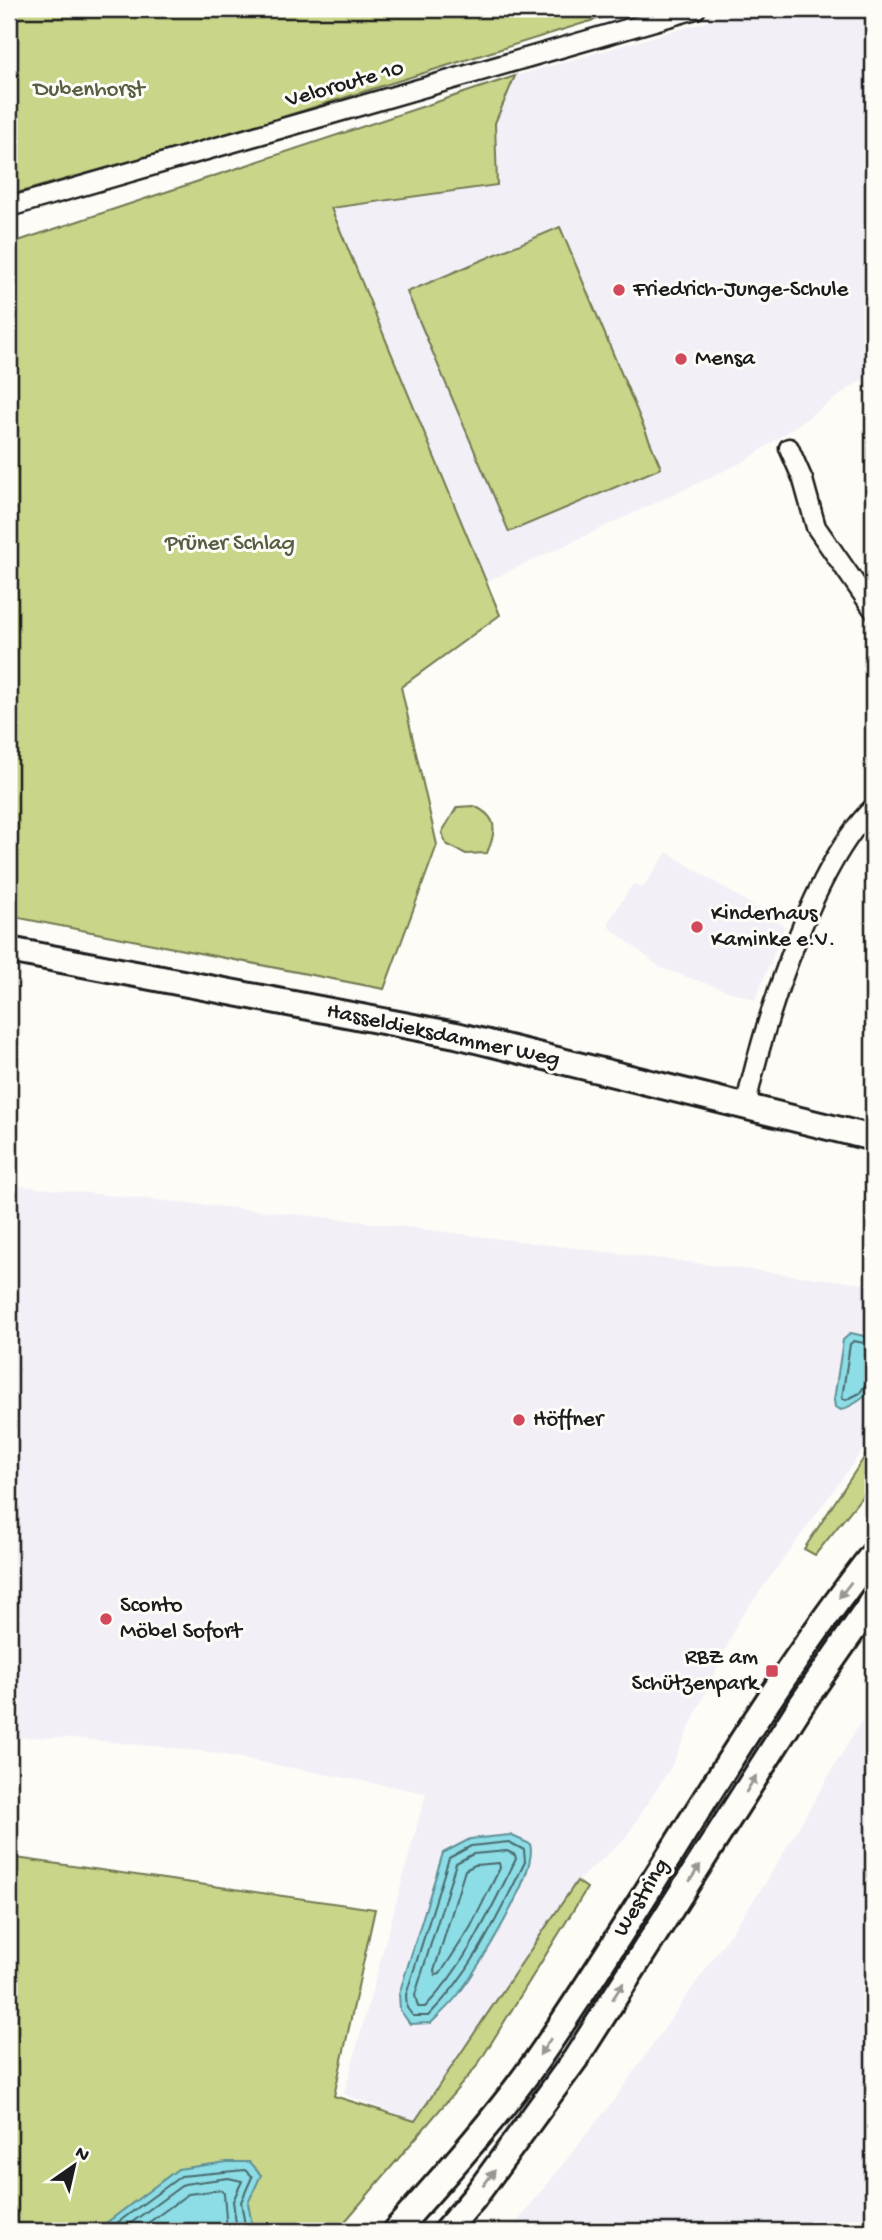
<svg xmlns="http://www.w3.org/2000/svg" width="882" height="2240" viewBox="0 0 882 2240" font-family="'Gochi Hand',sans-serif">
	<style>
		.built { fill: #f3eff7 }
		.green { fill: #c9d589; stroke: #727852; stroke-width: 2 }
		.water { fill: #8cdde6; stroke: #5f9095; stroke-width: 2 }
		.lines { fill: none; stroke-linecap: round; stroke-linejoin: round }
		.shore { stroke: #49696d; stroke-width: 2 }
		.street-casing { stroke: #1c1c1c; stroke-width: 23 }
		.secondary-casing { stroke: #1c1c1c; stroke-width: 30 }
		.street { stroke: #fdfcf7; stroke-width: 18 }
		.secondary { stroke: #fdfcf7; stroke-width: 24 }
		.oneway { fill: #989794 }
		.poi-dot { fill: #d1495b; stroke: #fdfcf7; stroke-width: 2.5 }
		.labels { text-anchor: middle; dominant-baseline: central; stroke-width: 6; stroke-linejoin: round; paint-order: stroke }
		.street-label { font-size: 23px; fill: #1c1c1c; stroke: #fdfcf7 }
		.park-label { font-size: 23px; fill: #595d42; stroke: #fdfcf7 }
		.poi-label { font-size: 23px; fill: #1c1c1c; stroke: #fdfcf7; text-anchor: start }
	</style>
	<rect width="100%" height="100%" fill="#fdfcf7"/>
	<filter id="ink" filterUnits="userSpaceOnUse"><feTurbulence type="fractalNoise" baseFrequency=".0143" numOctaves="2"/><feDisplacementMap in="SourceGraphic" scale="14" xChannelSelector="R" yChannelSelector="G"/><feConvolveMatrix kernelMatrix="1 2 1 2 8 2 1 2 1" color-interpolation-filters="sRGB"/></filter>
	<g filter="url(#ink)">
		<!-- built -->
		<g class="built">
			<polygon points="751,9 873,9 873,372 747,460 486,582 331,207 497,185 495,123 515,76"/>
			<polygon points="667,852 785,926 755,1000 661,968 609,927 609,921 633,884 643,887"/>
			<polygon points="9,1185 332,1218 873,1285 873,1436 739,1620 671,1767 625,1839 577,1881 415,2121 344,2094 426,1793 208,1752 74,1738 9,1737"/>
			<polygon points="873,1701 873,2231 510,2231 617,2096 765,1884"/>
		</g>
		<!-- green -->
		<g class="green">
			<polygon points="9,9 629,9 231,133 9,195"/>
			<polygon points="515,76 495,123 497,185 331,208 500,615 401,687 437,845 384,989 9,916 9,244"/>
			<polygon points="560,227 661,468 509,532 407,292"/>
			<path d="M474,806c24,11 23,24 13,47l-21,1 -20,-10 -4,-12 15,-25z"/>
			<polygon points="873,1444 873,1483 815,1555 804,1549"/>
			<polygon points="9,1857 375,1909 334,2096 415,2121 577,1881 587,1888 477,2066 337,2231 9,2231"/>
		</g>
		<!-- water -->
		<g class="water">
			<path d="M851,1333l22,5c0,39 9,56 -32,72l-6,-3 -1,-7 9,-60z"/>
			<path d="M510,1835l20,9c9,28 -53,125 -72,151 -8,10 -18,19 -27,28l-21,1 -10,-14 -1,-16 44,-141 27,-14z"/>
			<polygon points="227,2162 249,2162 261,2175 248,2203 253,2231 83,2231 85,2228 102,2226 178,2169"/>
		</g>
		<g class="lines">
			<!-- shore -->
			<g class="shore">
				<polyline points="873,1345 854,1341 850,1344 842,1398 846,1400 860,1393 866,1383 873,1382"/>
				<path d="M509,1842l15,8 1,12c-27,54 -53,111 -97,154h-15l-6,-8 -1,-13 43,-137 22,-12z"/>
				<path d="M507,1851l8,4 1,4c-26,52 -50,106 -91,148h-7l-3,-12 41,-132 17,-9z"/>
				<polygon points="499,1863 500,1868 470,1928 440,1974 436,1975 434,1971 465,1870 475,1865"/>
				<polyline points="106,2231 181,2176 245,2170 252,2177 241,2202 246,2231"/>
				<polyline points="120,2231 184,2184 228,2178 242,2181 233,2201 237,2231"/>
				<polyline points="137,2231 188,2194 220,2190 224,2193 227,2231"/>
			</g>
			<defs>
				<g id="street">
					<polyline points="9,207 696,9"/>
					<polyline points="789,448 803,480 816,527 873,609"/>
					<path d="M745,1108c18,-82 68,-243 128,-300"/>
				</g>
				<g id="secondary">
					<polyline points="9,950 456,1035 873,1138"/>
					<path d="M395,2231c49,-55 99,-110 142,-171 116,-167 211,-346 336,-506"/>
					<polyline points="446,2231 474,2198 576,2058 801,1705 873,1601"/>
				</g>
			</defs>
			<!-- street casing -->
			<use href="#street" class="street-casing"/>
			<!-- secondary casing -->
			<use href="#secondary" class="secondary-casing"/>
			<!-- street -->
			<use href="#street" class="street"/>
			<!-- secondary -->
			<use href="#secondary" class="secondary"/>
		</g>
		<!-- one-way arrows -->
		<defs><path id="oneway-solid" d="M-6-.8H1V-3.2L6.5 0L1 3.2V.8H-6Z" transform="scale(1.75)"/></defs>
		<g class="oneway">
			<use href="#oneway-solid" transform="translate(845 1590) rotate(128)"/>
			<use href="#oneway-solid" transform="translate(751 1784) rotate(-59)"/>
			<use href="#oneway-solid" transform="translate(695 1873) rotate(-57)"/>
			<use href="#oneway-solid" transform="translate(618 1991) rotate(-57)"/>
			<use href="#oneway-solid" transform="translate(545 2047) rotate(124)"/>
			<use href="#oneway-solid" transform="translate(489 2178) rotate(-53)"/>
		</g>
	</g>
	<!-- markers -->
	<g class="poi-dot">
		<circle cx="619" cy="290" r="7"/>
		<circle cx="681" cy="359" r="7"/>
		<circle cx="697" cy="927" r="7"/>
		<circle cx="519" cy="1420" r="7"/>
		<circle cx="106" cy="1619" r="7"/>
		<rect x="765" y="1664" width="14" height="14" rx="3.5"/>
	</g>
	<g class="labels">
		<!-- street labels -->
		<g class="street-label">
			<text transform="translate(345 85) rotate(-16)">Veloroute 10</text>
			<text transform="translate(443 1036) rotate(12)">Hasseldieksdammer Weg</text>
			<text transform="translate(642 1898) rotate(-59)">Westring</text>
		</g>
		<!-- park labels -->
		<g class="park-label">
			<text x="89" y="90">Dubenhorst</text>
			<text x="230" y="544">Prüner Schlag</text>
		</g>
		<!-- poi labels -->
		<g class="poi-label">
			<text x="633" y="290">Friedrich-Junge-Schule</text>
			<text x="695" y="359">Mensa</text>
			<text x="711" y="914">Kinderhaus<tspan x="711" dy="26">Kaminke e.V.</tspan></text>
			<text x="533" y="1420">Höffner</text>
			<text x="120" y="1606">Sconto<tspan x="120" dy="26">Möbel Sofort</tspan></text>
			<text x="758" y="1658" text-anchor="end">RBZ am<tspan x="758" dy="26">Schützenpark</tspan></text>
		</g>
	</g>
	<!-- margin -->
	<rect width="882" height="2240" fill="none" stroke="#fdfcf7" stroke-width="35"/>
	<rect x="18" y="18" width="847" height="2205" fill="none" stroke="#1c1c1c" stroke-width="2.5" filter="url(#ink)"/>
	<!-- north arrow -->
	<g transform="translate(74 2166) rotate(34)" stroke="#fdfcf7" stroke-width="5" paint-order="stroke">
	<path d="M0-5L12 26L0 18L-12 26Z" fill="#1c1c1c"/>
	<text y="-10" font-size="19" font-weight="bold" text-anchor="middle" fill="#1c1c1c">N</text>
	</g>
</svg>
